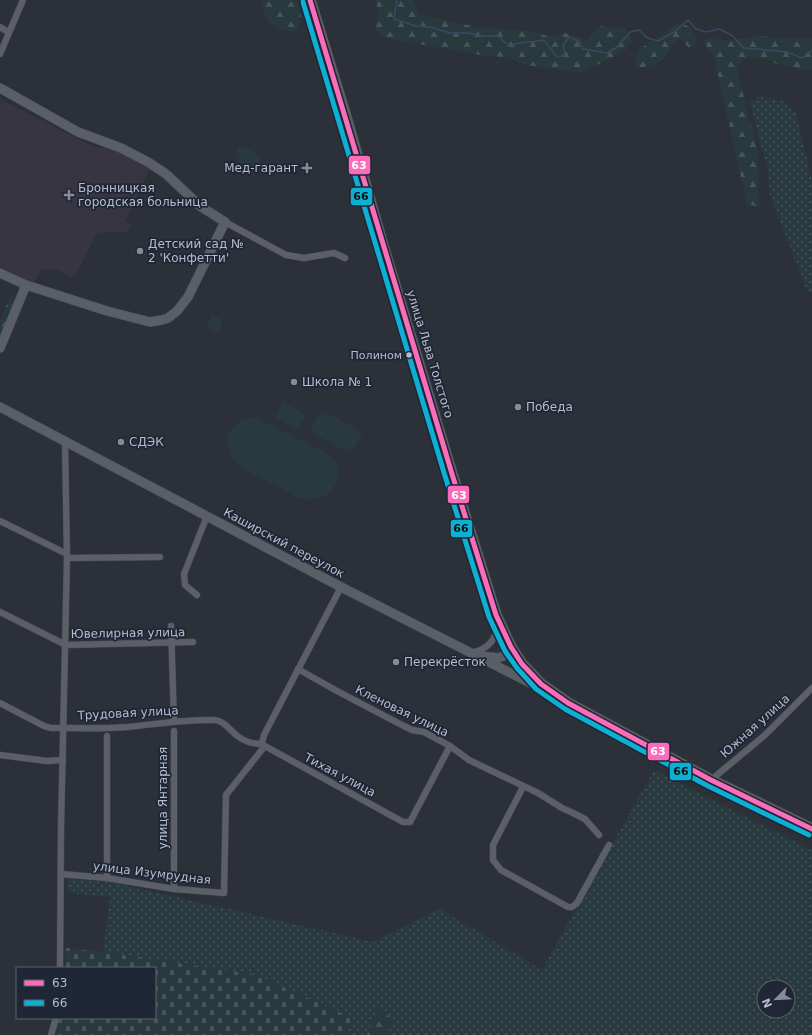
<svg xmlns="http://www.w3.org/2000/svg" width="812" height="1035" viewBox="0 0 812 1035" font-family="'DejaVu Sans',sans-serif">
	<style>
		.medical { fill: #383543 }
		.grass { fill: url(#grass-dots); fill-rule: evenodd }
		.forest { fill: url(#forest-firs) }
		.cemetery { fill: url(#cemetery-stones) }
		.park { fill: #293a3f }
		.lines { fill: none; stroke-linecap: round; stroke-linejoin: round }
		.stream { stroke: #3b4863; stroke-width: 1.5 }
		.street-casing { stroke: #484b52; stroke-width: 7 }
		.secondary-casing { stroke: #484b52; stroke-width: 10 }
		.highway-casing { stroke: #494c55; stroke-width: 12 }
		.street { stroke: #5c5f67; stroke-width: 6 }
		.secondary { stroke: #5a5e66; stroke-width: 9 }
		.highway { stroke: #5c5e61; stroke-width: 11 }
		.bus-1-casing { stroke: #1f2635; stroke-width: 8 }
		.bus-2-casing { stroke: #1f2635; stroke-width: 8 }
		.bus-1 { stroke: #fb6dba; stroke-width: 5 }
		.bus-2 { stroke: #0dafd3; stroke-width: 5 }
		.poi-dot { fill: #868b97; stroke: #1f2635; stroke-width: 1.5 }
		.bus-dot { fill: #b7bcca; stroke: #1f2635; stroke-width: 1.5 }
		.labels { text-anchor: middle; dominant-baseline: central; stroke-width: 3.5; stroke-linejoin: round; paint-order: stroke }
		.bus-label { font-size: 11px; fill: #b7bcca; stroke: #1f2635; text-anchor: end }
		.poi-label { font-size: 12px; fill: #b7bcca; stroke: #1f2635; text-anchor: start }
		.street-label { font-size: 12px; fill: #b7bcca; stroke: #1f2635 }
		.line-badge { stroke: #1f2635; stroke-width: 1.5 }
		.badge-label { font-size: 11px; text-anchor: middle; font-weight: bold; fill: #fff }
		.pale-badge-label { font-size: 11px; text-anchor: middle; font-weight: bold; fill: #111 }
	</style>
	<defs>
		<pattern id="grass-dots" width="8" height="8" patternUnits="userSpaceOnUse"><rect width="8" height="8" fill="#293a3f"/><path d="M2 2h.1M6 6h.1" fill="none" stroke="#465559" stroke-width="1.8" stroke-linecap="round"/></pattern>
		<pattern id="forest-firs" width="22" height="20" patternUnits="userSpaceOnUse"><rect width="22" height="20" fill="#293a3f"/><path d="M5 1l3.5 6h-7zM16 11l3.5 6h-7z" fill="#465559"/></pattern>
		<pattern id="cemetery-stones" width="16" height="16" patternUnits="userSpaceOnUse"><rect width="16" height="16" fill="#293a3f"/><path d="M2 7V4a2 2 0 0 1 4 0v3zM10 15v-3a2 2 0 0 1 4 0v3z" fill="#465559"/></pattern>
	</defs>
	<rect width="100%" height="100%" fill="#2c3039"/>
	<!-- medical -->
	<polygon class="medical" points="0,99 94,147 113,149 134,158 150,169 125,221 131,224 126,232 97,233 77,272 72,278 58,270 41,270 34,283 0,266"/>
	<!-- grass -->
	<g class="grass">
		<polygon points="759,96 785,102 796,113 812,181 812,291 808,293 770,196 767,167 750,103"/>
		<path d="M654,770l158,80v185h-426l9,-15 -17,-12 -11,27h-20l5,-17 -95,-43 -154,-23 7,-55 -42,-4v-15l46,5 259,59 67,-33 102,61zM764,987h24v24h-24z"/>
	</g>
	<!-- forest -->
	<g class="forest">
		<path d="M263,0h34l4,15 -3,14 -4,3c-21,-5 -28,-7 -32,-30z"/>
		<polygon points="376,0 413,0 420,15 477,27 530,31 551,37 564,33 587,40 601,26 625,28 632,41 627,49 620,54 580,73 526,65 504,57 480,55 385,38 376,29 378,14"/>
		<path d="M680,22l11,6 7,14 -9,7 -8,-12c-9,5 -10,12 -16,20 -6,8 -20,10 -30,11l2,-17z"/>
		<polygon points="712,36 726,41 755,36 801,39 812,37 812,70 801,69 777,64 762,57 744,59 737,69 758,154 759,207 747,204 714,57 703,41"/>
		<polygon points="11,296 15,300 0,337 0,321 10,297"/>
		<polygon points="378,1007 395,1020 386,1035 367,1035"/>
	</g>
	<!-- cemetery -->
	<polygon class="cemetery" points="66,948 103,952 257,975 352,1018 347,1035 53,1035 57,1018 155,1018 155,968 65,968"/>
	<!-- park -->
	<g class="park">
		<polygon points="239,147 244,149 245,147 262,157 255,170 238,161 240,155 236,153"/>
		<polygon points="212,315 223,320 217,333 206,328"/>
		<polygon points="283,402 306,415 297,430 275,417"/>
		<polygon points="324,412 359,430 362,434 354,450 348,452 314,434 311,429 318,414"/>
		<path d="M255,417l68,34c6,4 11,7 14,13 5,14 -4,30 -17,34 -6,2 -13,1 -19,1l-61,-32c-22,-21 -15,-45 15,-50z"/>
	</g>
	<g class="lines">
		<!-- stream -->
		<path class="stream" d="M397,0l-3,19 22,7 14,1 20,6h18l16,3h14l11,10c11,-5 22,-3 35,-6l13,17 8,-2 -2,-10 6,-8 10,4 4,8 24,4 10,-6 13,-15 9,-2 8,8 11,3 16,-9 14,-12 8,9 10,3 13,-3 14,7 11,12 43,4 15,6 10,-8"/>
		<defs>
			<g id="street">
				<polyline points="0,27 8,32"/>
				<polyline points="0,54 23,0"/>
				<polyline points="225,222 286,255 304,258 334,253 345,258"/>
				<polyline points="0,521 67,554"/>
				<polyline points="67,558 160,557"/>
				<polyline points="197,595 185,585 184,574 207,516"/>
				<polyline points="0,612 66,645 193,642"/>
				<polyline points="171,626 174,721"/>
				<path d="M471,653c18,-4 27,-14 26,-32"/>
				<polyline points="298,669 337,691 398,723 412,730 424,732 450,746 469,760 538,793 562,808 571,812 585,819 599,835"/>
				<path d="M0,703l44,23 7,2c25,0 52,1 77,-1 28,-3 57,-8 86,-7 10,1 13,7 20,13 7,7 18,11 28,11"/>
				<polyline points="174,731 174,889"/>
				<polyline points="262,744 264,735 341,587"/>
				<polyline points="263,745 403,822 410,822 450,746"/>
				<polyline points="0,755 47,761 63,760"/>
				<polyline points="711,780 765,735 812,688"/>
				<polyline points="523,787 493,845 493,860 501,870 568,907 572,907 577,903 609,845"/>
				<polyline points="61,874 107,878 174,889 224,893 226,795 264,747"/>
				<polyline points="107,878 107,736"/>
				<polyline points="60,968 61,828 67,558 65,442"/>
				<polyline points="51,1035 56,1018"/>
			</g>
			<g id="secondary">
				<polyline points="0,88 78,132 121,148 148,162 166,174 200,206 225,222 188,297 177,311 168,318 162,320 150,322 107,311 26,285 0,273"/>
				<polyline points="0,348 26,285"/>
				<polyline points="0,407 341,587 544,690"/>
				<polyline points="482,656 498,658 514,652"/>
			</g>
			<polyline id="highway" points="310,0 346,117 381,239 452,474 496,615 511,647 522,664 541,684 568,703 711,780 812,829"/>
		</defs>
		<!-- street casing -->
		<use href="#street" class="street-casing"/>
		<!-- secondary casing -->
		<use href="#secondary" class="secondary-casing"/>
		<!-- highway casing -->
		<use href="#highway" class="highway-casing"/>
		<!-- street -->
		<use href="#street" class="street"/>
		<!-- secondary -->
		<use href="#secondary" class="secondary"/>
		<!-- highway -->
		<use href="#highway" class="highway"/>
		<defs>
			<polyline id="bus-1" points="310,0 452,474 496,615 511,647 522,664 541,684 568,703 711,780 812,829"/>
			<polyline id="bus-2" points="303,2 445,476 489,617 505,651 517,668 536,689 565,709 708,786 809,835"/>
		</defs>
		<!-- bus-1 casing -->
		<use href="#bus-1" class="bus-1-casing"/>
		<!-- bus-2 casing -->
		<use href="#bus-2" class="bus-2-casing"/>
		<!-- bus-1 -->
		<use href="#bus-1" class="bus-1"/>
		<!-- bus-2 -->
		<use href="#bus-2" class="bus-2"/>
	</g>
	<!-- markers -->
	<g class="poi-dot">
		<path d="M305 162h4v4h4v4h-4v4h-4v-4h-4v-4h4z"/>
		<path d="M67 189h4v4h4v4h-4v4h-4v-4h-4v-4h4z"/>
		<circle cx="140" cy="251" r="4"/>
		<circle cx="294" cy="382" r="4"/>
		<circle cx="518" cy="407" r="4"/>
		<circle cx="121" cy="442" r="4"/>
		<circle cx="396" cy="662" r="4"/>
	</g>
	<circle class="bus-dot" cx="409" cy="355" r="3.5"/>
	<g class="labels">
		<!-- bus labels -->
		<g class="bus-label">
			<text x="402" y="355">Полином</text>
		</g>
		<!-- poi labels -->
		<g class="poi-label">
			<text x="298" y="168" text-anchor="end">Мед-гарант</text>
			<text x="78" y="188">Бронницкая<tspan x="78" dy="14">городская больница</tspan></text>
			<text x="148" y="244">Детский сад №<tspan x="148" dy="14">2 'Конфетти'</tspan></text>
			<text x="302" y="382">Школа № 1</text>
			<text x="526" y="407">Победа</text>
			<text x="129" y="442">СДЭК</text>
			<text x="404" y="662">Перекрёсток</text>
		</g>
		<!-- street labels -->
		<g class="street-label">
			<text transform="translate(430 354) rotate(73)">улица Льва Толстого</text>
			<text transform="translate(284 543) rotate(28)">Каширский переулок</text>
			<text transform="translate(128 633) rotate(-1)">Ювелирная улица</text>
			<text transform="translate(402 711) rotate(26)">Кленовая улица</text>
			<text transform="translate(128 713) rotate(-3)">Трудовая улица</text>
			<text transform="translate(755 726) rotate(-42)">Южная улица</text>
			<text transform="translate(340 775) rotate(28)">Тихая улица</text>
			<text transform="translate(163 798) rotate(-90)">улица Янтарная</text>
			<text transform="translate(152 873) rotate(7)">улица Изумрудная</text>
		</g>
	</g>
	<g class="line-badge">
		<rect x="348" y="155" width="23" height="20" rx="4" fill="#fb6dba"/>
		<rect x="350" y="187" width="23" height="19" rx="4" fill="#0dafd3"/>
		<rect x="447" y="485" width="23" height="19" rx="4" fill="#fb6dba"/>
		<rect x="450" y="519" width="23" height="19" rx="4" fill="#0dafd3"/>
		<rect x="647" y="742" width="23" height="19" rx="4" fill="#fb6dba"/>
		<rect x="669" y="762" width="23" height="19" rx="4" fill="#0dafd3"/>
	</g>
	<g class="badge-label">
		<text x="359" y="169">63</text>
		<text x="459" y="499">63</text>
		<text x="658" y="755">63</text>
	</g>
	<g class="pale-badge-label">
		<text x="361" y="200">66</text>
		<text x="461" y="532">66</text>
		<text x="681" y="775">66</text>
	</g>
	<!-- legend -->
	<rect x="16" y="967" width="140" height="52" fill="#1f2635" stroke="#5c6271"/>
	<rect x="24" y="980" width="20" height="6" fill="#fb6dba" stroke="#5c6271"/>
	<text x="52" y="987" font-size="12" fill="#b7bcca">63</text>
	<rect x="24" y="1000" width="20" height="6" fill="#0dafd3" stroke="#5c6271"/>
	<text x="52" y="1007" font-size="12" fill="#b7bcca">66</text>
	<!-- north arrow -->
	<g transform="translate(776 999) rotate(246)"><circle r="19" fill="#1f2635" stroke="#5c6271"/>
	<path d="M0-3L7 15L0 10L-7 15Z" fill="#868b97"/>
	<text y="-6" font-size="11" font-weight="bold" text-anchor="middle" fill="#b7bcca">N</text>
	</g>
</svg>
